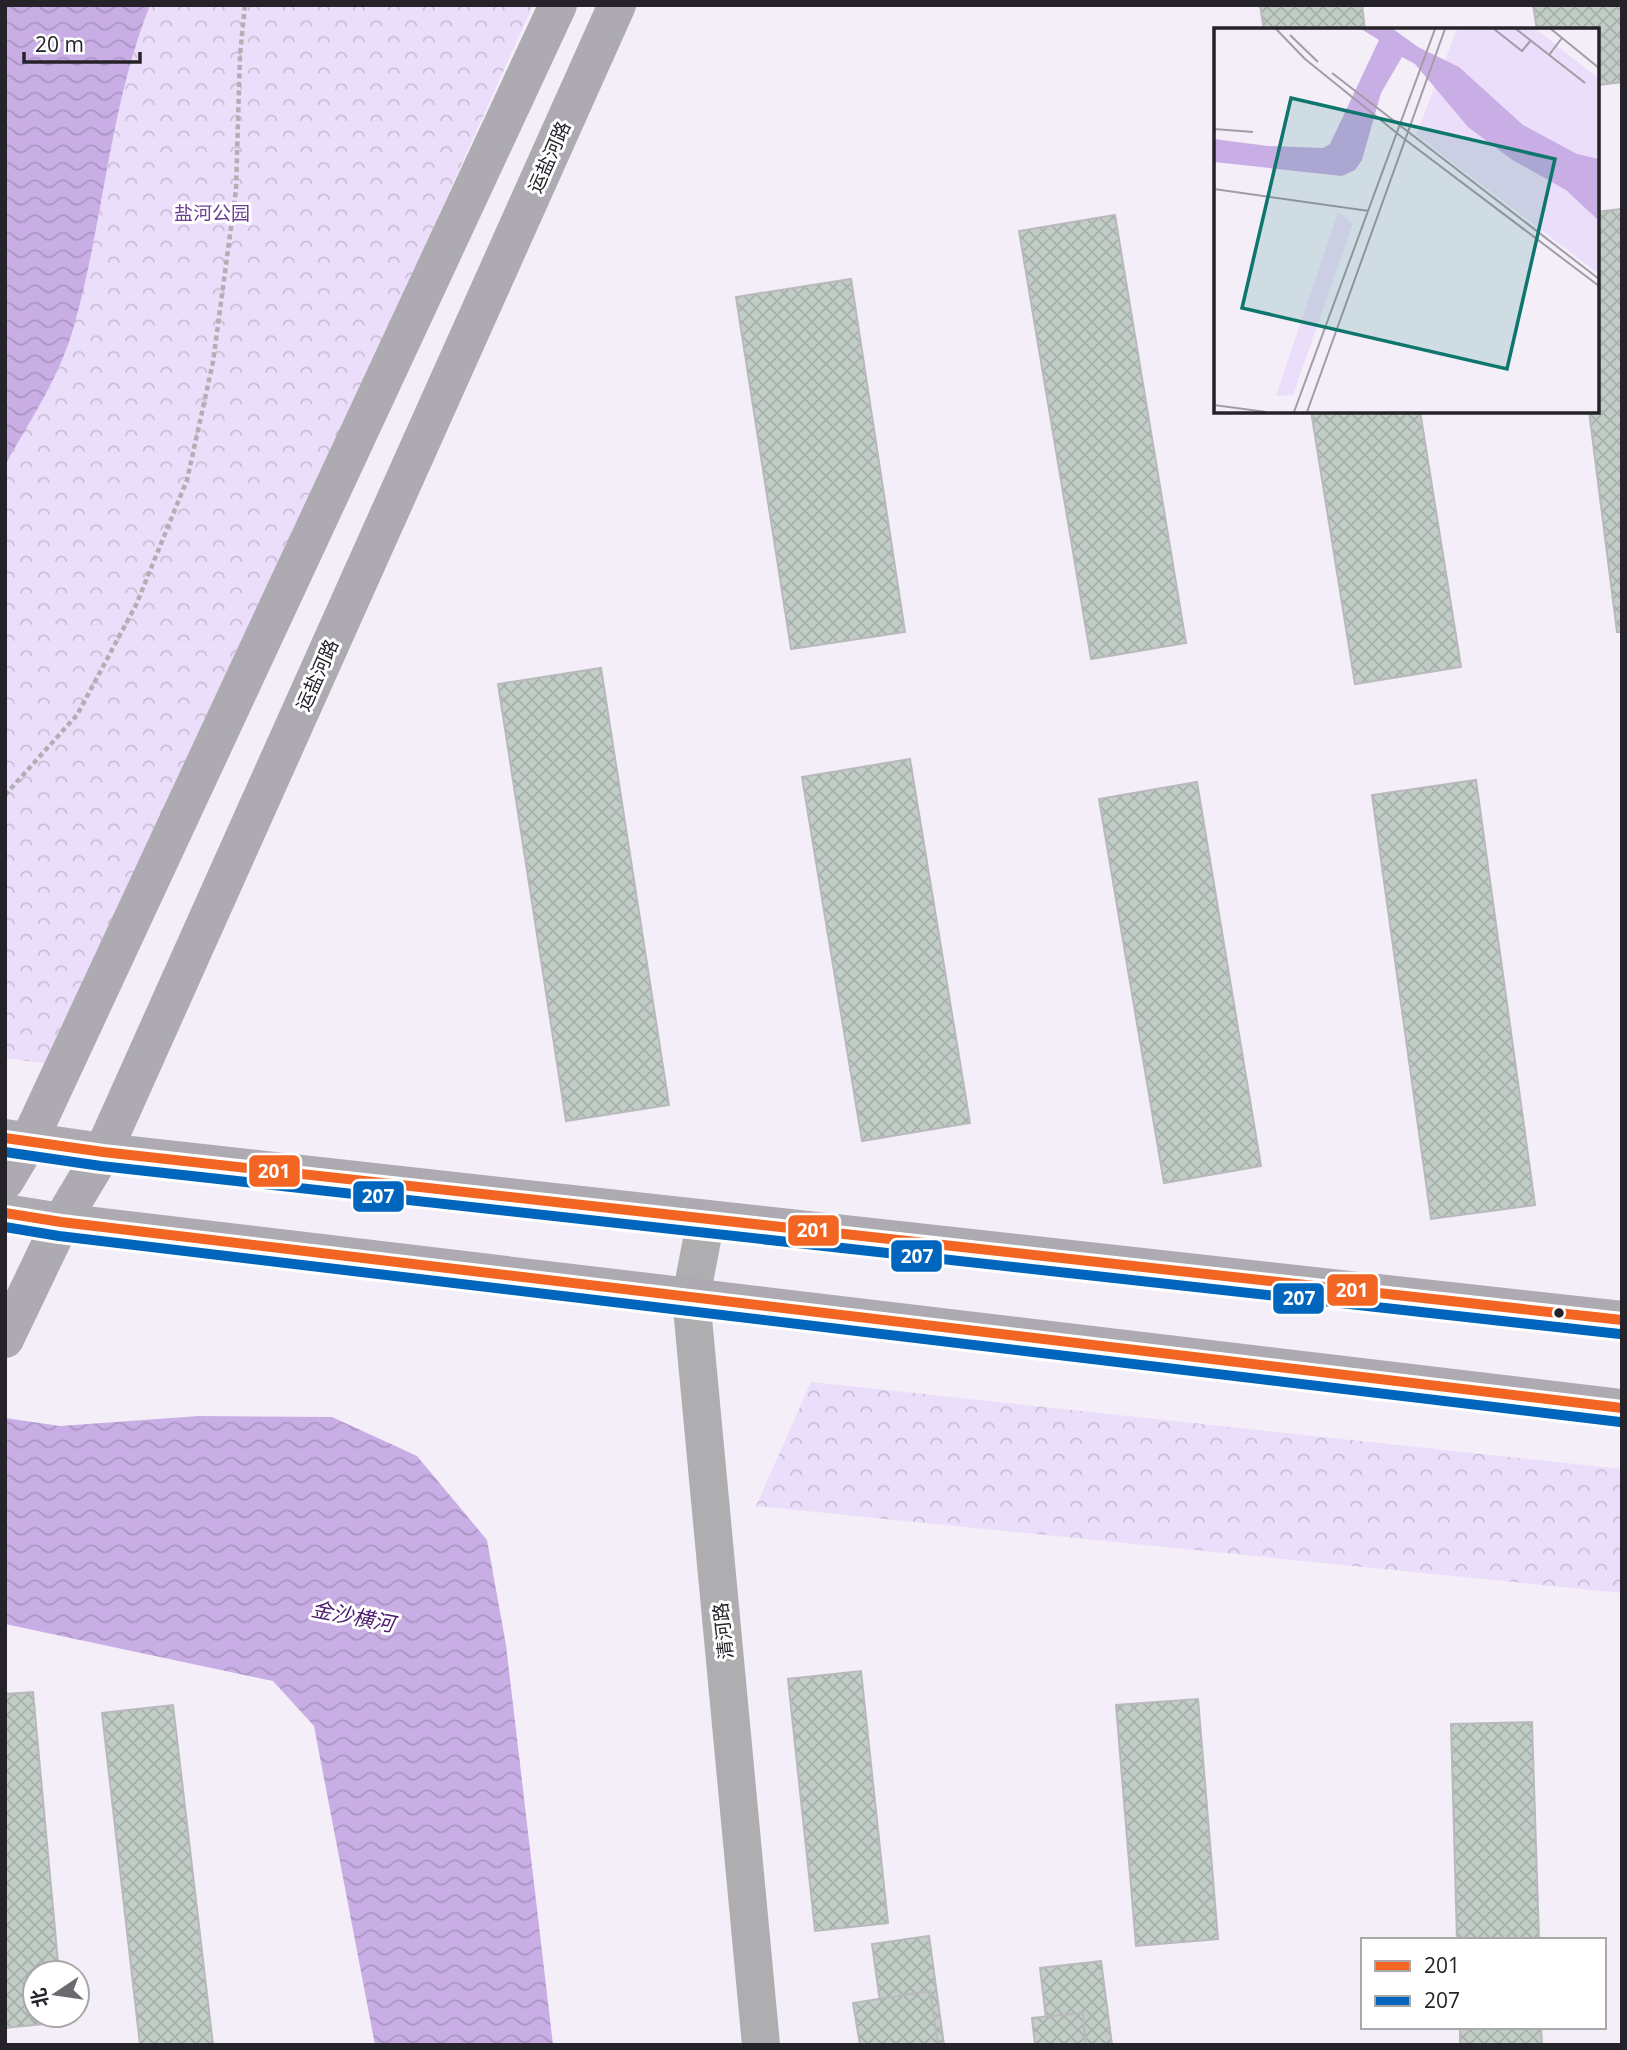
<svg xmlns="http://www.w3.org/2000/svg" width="1627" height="2050" viewBox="0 0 1627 2050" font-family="'Open Sans','Noto Sans SC',sans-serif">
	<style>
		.park { fill: url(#park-crowns) }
		.water { fill: url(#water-waves) }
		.building { fill: url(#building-cross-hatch); stroke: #b9b9bc; stroke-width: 2 }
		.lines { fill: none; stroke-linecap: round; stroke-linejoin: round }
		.path { stroke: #b2aeb4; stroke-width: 4.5; stroke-dasharray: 5 3.5; stroke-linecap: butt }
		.street { stroke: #aeadb0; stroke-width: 38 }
		.secondary { stroke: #adabb1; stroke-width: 38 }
		.bus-1-casing { stroke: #fff; stroke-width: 16 }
		.bus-2-casing { stroke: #fff; stroke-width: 16 }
		.bus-1 { stroke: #f26522; stroke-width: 10 }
		.bus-2 { stroke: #0065bd; stroke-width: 10 }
		.bus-dot { fill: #252229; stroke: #fff; stroke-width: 2.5 }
		.labels { text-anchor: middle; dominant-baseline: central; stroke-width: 6; stroke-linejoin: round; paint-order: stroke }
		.street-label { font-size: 19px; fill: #252229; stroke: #fff }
		.park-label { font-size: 19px; fill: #6a3d93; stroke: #fff }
		.water-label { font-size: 21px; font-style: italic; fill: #4c1c71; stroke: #fff }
		.inset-road { fill: none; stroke: #a19ca5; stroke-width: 2 }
		.view { fill: #0f766e; fill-opacity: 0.15; stroke: #0f766e; stroke-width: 3.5 }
		.inset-edge { fill: none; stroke: #252229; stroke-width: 3.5 }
		.line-badge { stroke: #fff; stroke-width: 2.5 }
		.badge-label { font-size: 19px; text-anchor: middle; font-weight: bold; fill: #fff }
	</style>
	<defs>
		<pattern id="park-crowns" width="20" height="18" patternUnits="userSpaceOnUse" patternTransform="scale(1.75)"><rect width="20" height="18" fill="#ebdefa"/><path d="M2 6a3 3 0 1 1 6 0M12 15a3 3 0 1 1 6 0" fill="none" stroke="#c9bed6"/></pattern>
		<pattern id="water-waves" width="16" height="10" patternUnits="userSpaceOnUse" patternTransform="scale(1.75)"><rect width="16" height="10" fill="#c8aee4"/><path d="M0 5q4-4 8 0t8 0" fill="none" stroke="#ac95c4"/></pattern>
		<pattern id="building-cross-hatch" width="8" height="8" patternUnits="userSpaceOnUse" patternTransform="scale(1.75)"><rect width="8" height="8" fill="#c1cdc6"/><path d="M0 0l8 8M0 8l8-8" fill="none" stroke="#a6b0aa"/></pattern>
	</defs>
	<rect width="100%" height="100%" fill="#f3eef8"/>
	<!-- park -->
	<g class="park">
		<polygon points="5,5 533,5 58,1065 5,1058"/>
		<polygon points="811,1382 1622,1469 1622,1593 756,1506"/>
	</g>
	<!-- water -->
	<g class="water">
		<path d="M5,5h145c-41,103 -46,215 -76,321 -14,50 -44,95 -69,139z"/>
		<polygon points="199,1416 332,1417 417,1456 487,1540 506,1645 553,2045 375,2045 314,1726 273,1681 5,1624 5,1418 60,1426"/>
	</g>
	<!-- building -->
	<g class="building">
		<polygon points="1260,5 1362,5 1365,30 1264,30"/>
		<polygon points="1533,5 1622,5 1622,82 1597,85 1597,30 1537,30"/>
		<polygon points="1622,209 1622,632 1617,632 1589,411 1597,411 1597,212"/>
		<polygon points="1115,215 1186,643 1091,659 1019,231"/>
		<polygon points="851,279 905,632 791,649 736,297"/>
		<polygon points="1311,411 1420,411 1461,667 1355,684"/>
		<polygon points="601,668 669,1105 566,1121 498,684"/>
		<polygon points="910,759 970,1123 862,1141 802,777"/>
		<polygon points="1476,780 1535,1205 1431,1219 1372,795"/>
		<polygon points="1197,782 1261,1166 1164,1183 1099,799"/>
		<polygon points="861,1671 888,1923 815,1931 788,1679"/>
		<polygon points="33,1692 59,1973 35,1973 35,2015 63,2015 63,2022 5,2028 5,1694"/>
		<polygon points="1198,1699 1218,1939 1136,1946 1116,1705"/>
		<polygon points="173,1705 213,2045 140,2045 102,1713"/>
		<polygon points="1532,1722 1539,1940 1457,1940 1451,1724"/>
		<polygon points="929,1936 944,2045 886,2045 872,1944"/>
		<polygon points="1101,1961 1112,2045 1049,2045 1040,1968"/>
		<polygon points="930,1991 938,2045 860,2045 853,2003"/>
		<polygon points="1083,2013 1086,2045 1035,2045 1032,2018"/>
		<polygon points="1460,2027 1541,2027 1542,2045 1460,2045"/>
	</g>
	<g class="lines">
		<!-- path -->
		<polyline class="path" points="5,795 77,715 136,605 187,480 213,362 236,190 240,55 245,5"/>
		<!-- street -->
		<polyline class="street" points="706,1219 691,1297 761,2045"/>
		<!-- secondary -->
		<g class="secondary">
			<polyline points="5,1138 103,1152 1622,1320"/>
			<polyline points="5,1181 29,1141 558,5"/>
			<polyline points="5,1213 61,1222 1622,1408"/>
			<polyline points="5,1339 61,1222 103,1152 617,5"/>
		</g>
		<defs>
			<g id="bus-1">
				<polyline points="5,1138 103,1152 1622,1320"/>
				<polyline points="5,1213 61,1222 1622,1408"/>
			</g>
			<g id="bus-2">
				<polyline points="5,1152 101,1166 1620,1334"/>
				<polyline points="5,1227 59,1236 1620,1422"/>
			</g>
		</defs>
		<!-- bus-1 casing -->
		<use href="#bus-1" class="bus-1-casing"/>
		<!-- bus-2 casing -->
		<use href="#bus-2" class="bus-2-casing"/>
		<!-- bus-1 -->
		<use href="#bus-1" class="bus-1"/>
		<!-- bus-2 -->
		<use href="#bus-2" class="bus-2"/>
	</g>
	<!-- markers -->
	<circle class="bus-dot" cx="1559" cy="1313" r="6"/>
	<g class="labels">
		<!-- street labels -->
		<g class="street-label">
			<text transform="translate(549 157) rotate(-66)">运盐河路</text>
			<text transform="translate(317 675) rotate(-66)">运盐河路</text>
			<text transform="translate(723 1631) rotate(-96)">清河路</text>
		</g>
		<!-- park labels -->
		<g class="park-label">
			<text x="212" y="213">盐河公园</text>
		</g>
		<!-- water labels -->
		<g class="water-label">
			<text transform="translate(353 1616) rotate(11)">金沙横河</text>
		</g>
	</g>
	<!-- overview -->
	<g transform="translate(1214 28)">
		<rect width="385" height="385" fill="#f3eef8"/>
		<path d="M243,1h79l63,50v195l-183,-139zM124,184l15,11 -60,172 -17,1z" fill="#ebdefa"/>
		<path d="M147,1h32l25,18 41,20 64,58 54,29 22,5v62l-33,-31 -55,-31 -43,-32 -53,-63 -13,-7 -21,36 -19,67 -7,10 -13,6 -128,-14v-23l54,7 55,2 7,-4 49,-104z" fill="#c8aee4"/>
		<path class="inset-road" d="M62,1l29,30 98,79 196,148M280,1l28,22 9,-11M302,1l69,54M337,1l48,39M76,7l28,27M335,27l13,-17M118,45l267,206M0,101l39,3M0,161l155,22M0,377l52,7M80,384l141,-383M93,384l138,-383"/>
		<path class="view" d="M77,70l264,61 -48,210 -265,-61z"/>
		<rect width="385" height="385" class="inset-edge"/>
	</g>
	<g class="line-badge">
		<rect x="248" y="1154" width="53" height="34" rx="7" fill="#f26522"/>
		<rect x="352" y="1180" width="53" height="33" rx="7" fill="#0065bd"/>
		<rect x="787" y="1214" width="53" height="33" rx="7" fill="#f26522"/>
		<rect x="890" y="1239" width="53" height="34" rx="7" fill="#0065bd"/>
		<rect x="1326" y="1273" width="53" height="34" rx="7" fill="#f26522"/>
		<rect x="1272" y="1282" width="53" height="33" rx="7" fill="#0065bd"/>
	</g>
	<g class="badge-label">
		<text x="274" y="1178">201</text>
		<text x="378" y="1203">207</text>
		<text x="813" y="1237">201</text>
		<text x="917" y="1263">207</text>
		<text x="1352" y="1297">201</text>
		<text x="1299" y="1305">207</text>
	</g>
	<!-- border -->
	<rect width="1627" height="2050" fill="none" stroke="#252229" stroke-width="14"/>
	<!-- legend -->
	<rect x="1361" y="1938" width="245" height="91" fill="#ffffff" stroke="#a8a7a9" stroke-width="2"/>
	<rect x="1375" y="1961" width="35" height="10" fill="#f26522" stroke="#a8a7a9" stroke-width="2"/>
	<text x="1424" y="1973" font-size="21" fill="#252229">201</text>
	<rect x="1375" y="1996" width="35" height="10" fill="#0065bd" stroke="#a8a7a9" stroke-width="2"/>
	<text x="1424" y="2008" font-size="21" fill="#252229">207</text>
	<!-- north arrow -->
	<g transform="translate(56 1994) rotate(257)"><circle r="33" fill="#ffffff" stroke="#a8a7a9" stroke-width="2"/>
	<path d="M0-5L12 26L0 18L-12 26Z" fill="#6d6971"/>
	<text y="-10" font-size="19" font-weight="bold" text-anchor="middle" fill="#252229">北</text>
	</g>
	<!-- scale -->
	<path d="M24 52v10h116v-10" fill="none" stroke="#252229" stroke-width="3.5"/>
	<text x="35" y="52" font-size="21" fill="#252229" stroke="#ffffff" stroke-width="5" paint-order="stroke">20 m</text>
</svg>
